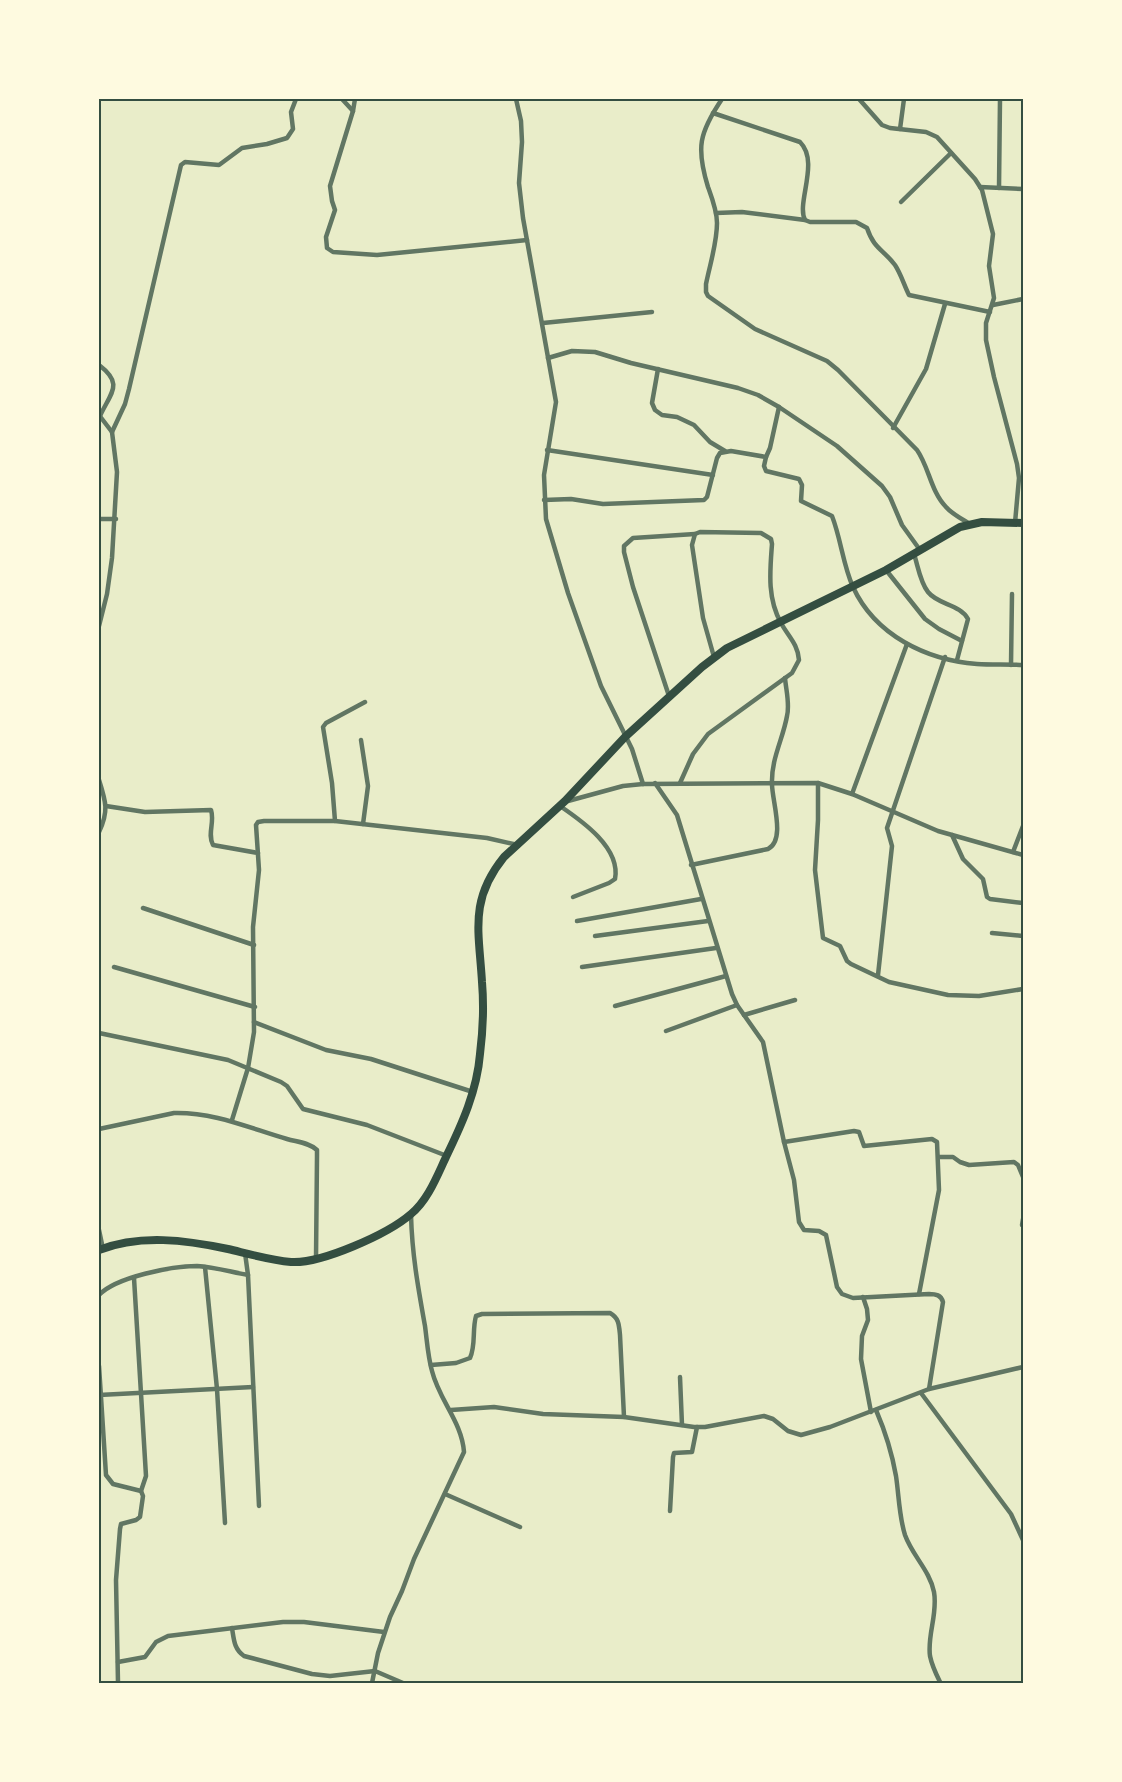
<svg xmlns="http://www.w3.org/2000/svg" width="1122" height="1782" viewBox="0 0 1122 1782" font-family="'Alegreya Sans',sans-serif">
	<style>
		.lines { fill: none; stroke-linecap: round; stroke-linejoin: round }
		.minor { stroke: #617663; stroke-width: 4.5 }
		.trunk { stroke: #344e41; stroke-width: 8 }
		.neatline { fill: none; stroke: #344e41; stroke-width: 2 }
	</style>
	<rect width="100%" height="100%" fill="#e9edc9"/>
	<g class="lines">
		<!-- minor -->
		<g class="minor">
			<polyline points="342,99 353,111"/>
			<polyline points="355,99 353,111 330,186 332,201 335,210 326,237 327,248 333,252 377,255 527,240"/>
			<polyline points="516,99 521,121 522,142 519,183 523,218 556,402 544,475 546,519 568,593 601,686 632,749 643,784"/>
			<path d="M722,99c-23,34 -26,49 -14,88 4,11 9,24 9,36 0,20 -7,41 -11,61v8l2,4 47,33 72,32 11,9 79,80c12,17 14,42 29,57 6,7 16,12 24,17"/>
			<polyline points="859,99 882,125 890,128 926,132 937,137 975,179 982,190 993,234 989,266 994,298 986,323 986,340 994,377 1017,464 1019,478 1015,523"/>
			<path d="M713,113l87,29c20,20 -4,61 5,78l5,2h46l11,6c7,21 16,21 28,37 6,9 9,20 14,30l81,17"/>
			<polyline points="900,129 904,99"/>
			<polyline points="980,187 1023,189"/>
			<polyline points="999,188 1000,99"/>
			<polyline points="901,202 951,153"/>
			<polyline points="716,213 742,212 805,220"/>
			<polyline points="993,305 1023,299"/>
			<polyline points="543,323 652,312"/>
			<polyline points="548,358 572,351 595,352 631,363 738,388 758,395 779,407 837,446 882,486 890,497 902,525 920,550"/>
			<path d="M99,365c25,19 12,27 1,51"/>
			<polyline points="658,369 652,403 655,410 662,415 677,417 694,425 710,442 725,451"/>
			<polyline points="99,415 112,432 117,472 112,558 107,594 99,626"/>
			<polyline points="893,428 926,369 945,304"/>
			<polyline points="112,432 125,404 129,389 181,165 185,162 219,165 242,148 267,144 287,138 293,129 291,112 296,99"/>
			<polyline points="547,450 713,475"/>
			<path d="M766,457l-2,9 2,5 33,8 3,6 -1,16 31,15c9,23 11,49 21,71 22,48 73,73 124,77 15,1 31,0 46,1"/>
			<polyline points="544,500 571,499 603,504 704,500 707,497 717,458 720,453 731,451 766,457 770,448 779,407"/>
			<polyline points="99,519 116,519"/>
			<path d="M914,554c4,12 6,28 14,38 10,13 32,12 40,27l-11,41"/>
			<polyline points="886,570 925,619 939,629 962,641"/>
			<polyline points="1011,665 1012,594"/>
			<polyline points="669,696 633,587 624,552 624,546 633,538 695,534"/>
			<polyline points="365,702 326,723 323,727 332,783 335,821 487,838 518,845"/>
			<polyline points="361,740 368,786 363,824"/>
			<path d="M99,780c7,22 10,31 0,52"/>
			<path d="M655,783l22,32 55,179 5,11 26,37 21,100 10,38 5,42 5,8 15,1 7,4 11,52 5,7 11,4 76,-4c7,0 12,1 14,8l-14,87"/>
			<path d="M680,783l13,-29 15,-20 84,-61 7,-13c-1,-16 -11,-24 -18,-37 -14,-25 -11,-52 -9,-79l-1,-5 -10,-6 -61,-1 -5,2 -3,11 11,73 11,39"/>
			<polyline points="818,783 818,820 815,870 823,938 840,946 847,961 851,964 889,982 948,995 979,996 1023,989"/>
			<polyline points="852,794 907,644"/>
			<polyline points="568,801 623,786 643,784 818,783 852,794 938,831 1023,855"/>
			<path d="M106,806l39,6 66,-2c4,12 -4,24 2,35l45,8"/>
			<path d="M560,806c22,15 61,42 55,73l-6,4 -36,14"/>
			<polyline points="952,835 963,859 983,879 987,897 990,899 1023,903"/>
			<polyline points="1013,852 1023,826"/>
			<path d="M691,865l77,-16c18,-9 4,-48 4,-65 -1,-25 11,-45 15,-68 3,-12 -1,-26 -2,-38"/>
			<polyline points="143,908 254,945"/>
			<polyline points="577,921 701,899"/>
			<polyline points="992,933 1023,936"/>
			<polyline points="595,936 708,921"/>
			<polyline points="114,967 255,1007"/>
			<polyline points="582,967 716,948"/>
			<polyline points="878,975 892,846 887,828 945,657"/>
			<polyline points="615,1006 726,976"/>
			<polyline points="744,1015 795,1000"/>
			<polyline points="254,1022 326,1050 371,1059 473,1092"/>
			<polyline points="666,1031 737,1005"/>
			<polyline points="99,1033 228,1060 281,1082 287,1086 303,1109 367,1125 447,1156"/>
			<polyline points="232,1120 248,1068 254,1032 253,927 259,870 256,825 258,822 264,821 335,821"/>
			<path d="M99,1129l75,-16c40,-1 75,15 113,26 10,3 21,3 30,11v6l-1,103"/>
			<polyline points="784,1142 854,1131 859,1132 864,1146 932,1139 937,1142 939,1190 919,1294"/>
			<polyline points="939,1157 953,1157 960,1162 969,1165 1014,1162 1018,1165 1023,1177"/>
			<polyline points="1022,1225 1023,1219"/>
			<polyline points="99,1230 103,1249"/>
			<polyline points="245,1253 248,1275 259,1506"/>
			<polyline points="205,1267 217,1389 225,1523"/>
			<polyline points="134,1278 146,1476 141,1491"/>
			<path d="M99,1295c17,-18 73,-29 98,-29 17,1 34,6 51,9"/>
			<polyline points="863,1297 867,1309 868,1320 862,1336 861,1359 871,1412"/>
			<path d="M431,1365l25,-2 14,-5c6,-13 2,-28 6,-42l6,-2 128,-1c9,5 9,12 10,22l4,82"/>
			<polyline points="99,1366 106,1475 113,1484 141,1491 143,1496 140,1517 136,1520 121,1524 120,1529 116,1580 118,1683"/>
			<polyline points="680,1377 682,1425"/>
			<polyline points="921,1393 1011,1514 1023,1540"/>
			<polyline points="99,1395 253,1387"/>
			<polyline points="451,1410 494,1407 543,1414 624,1417 694,1427 705,1427 764,1416 773,1419 788,1431 801,1435 830,1427 929,1389 1023,1367"/>
			<path d="M876,1410c9,21 16,43 20,66 3,20 3,40 9,59 7,20 25,36 29,57 4,22 -7,43 -4,64 2,10 6,18 10,26"/>
			<polyline points="445,1494 520,1527"/>
			<polyline points="670,1511 673,1457 674,1453 692,1452 697,1427"/>
			<path d="M232,1628c2,12 2,21 12,28l68,18 18,2 45,-5 28,12"/>
			<polyline points="118,1662 145,1657 156,1642 168,1636 283,1622 304,1622 384,1632"/>
			<path d="M372,1683l6,-30 12,-36 12,-26 12,-32 50,-107c-2,-30 -25,-52 -32,-81 -4,-14 -5,-30 -7,-45 -7,-39 -13,-72 -14,-111"/>
		</g>
		<!-- trunk -->
		<path class="trunk" d="M99,1250c41,-16 87,-10 129,-1 21,5 42,11 63,13 30,2 97,-28 120,-48 17,-14 26,-38 35,-57 16,-33 31,-66 34,-103 3,-24 4,-48 2,-72 -3,-51 -13,-82 22,-125l61,-56 60,-64 77,-70 25,-19 159,-78 74,-43 22,-5 41,1"/>
	</g>
	<!-- border -->
	<rect width="1122" height="1782" fill="none" stroke="#fefae0" stroke-width="201"/>
	<rect x="100" y="100" width="922" height="1582" class="neatline"/>
</svg>
